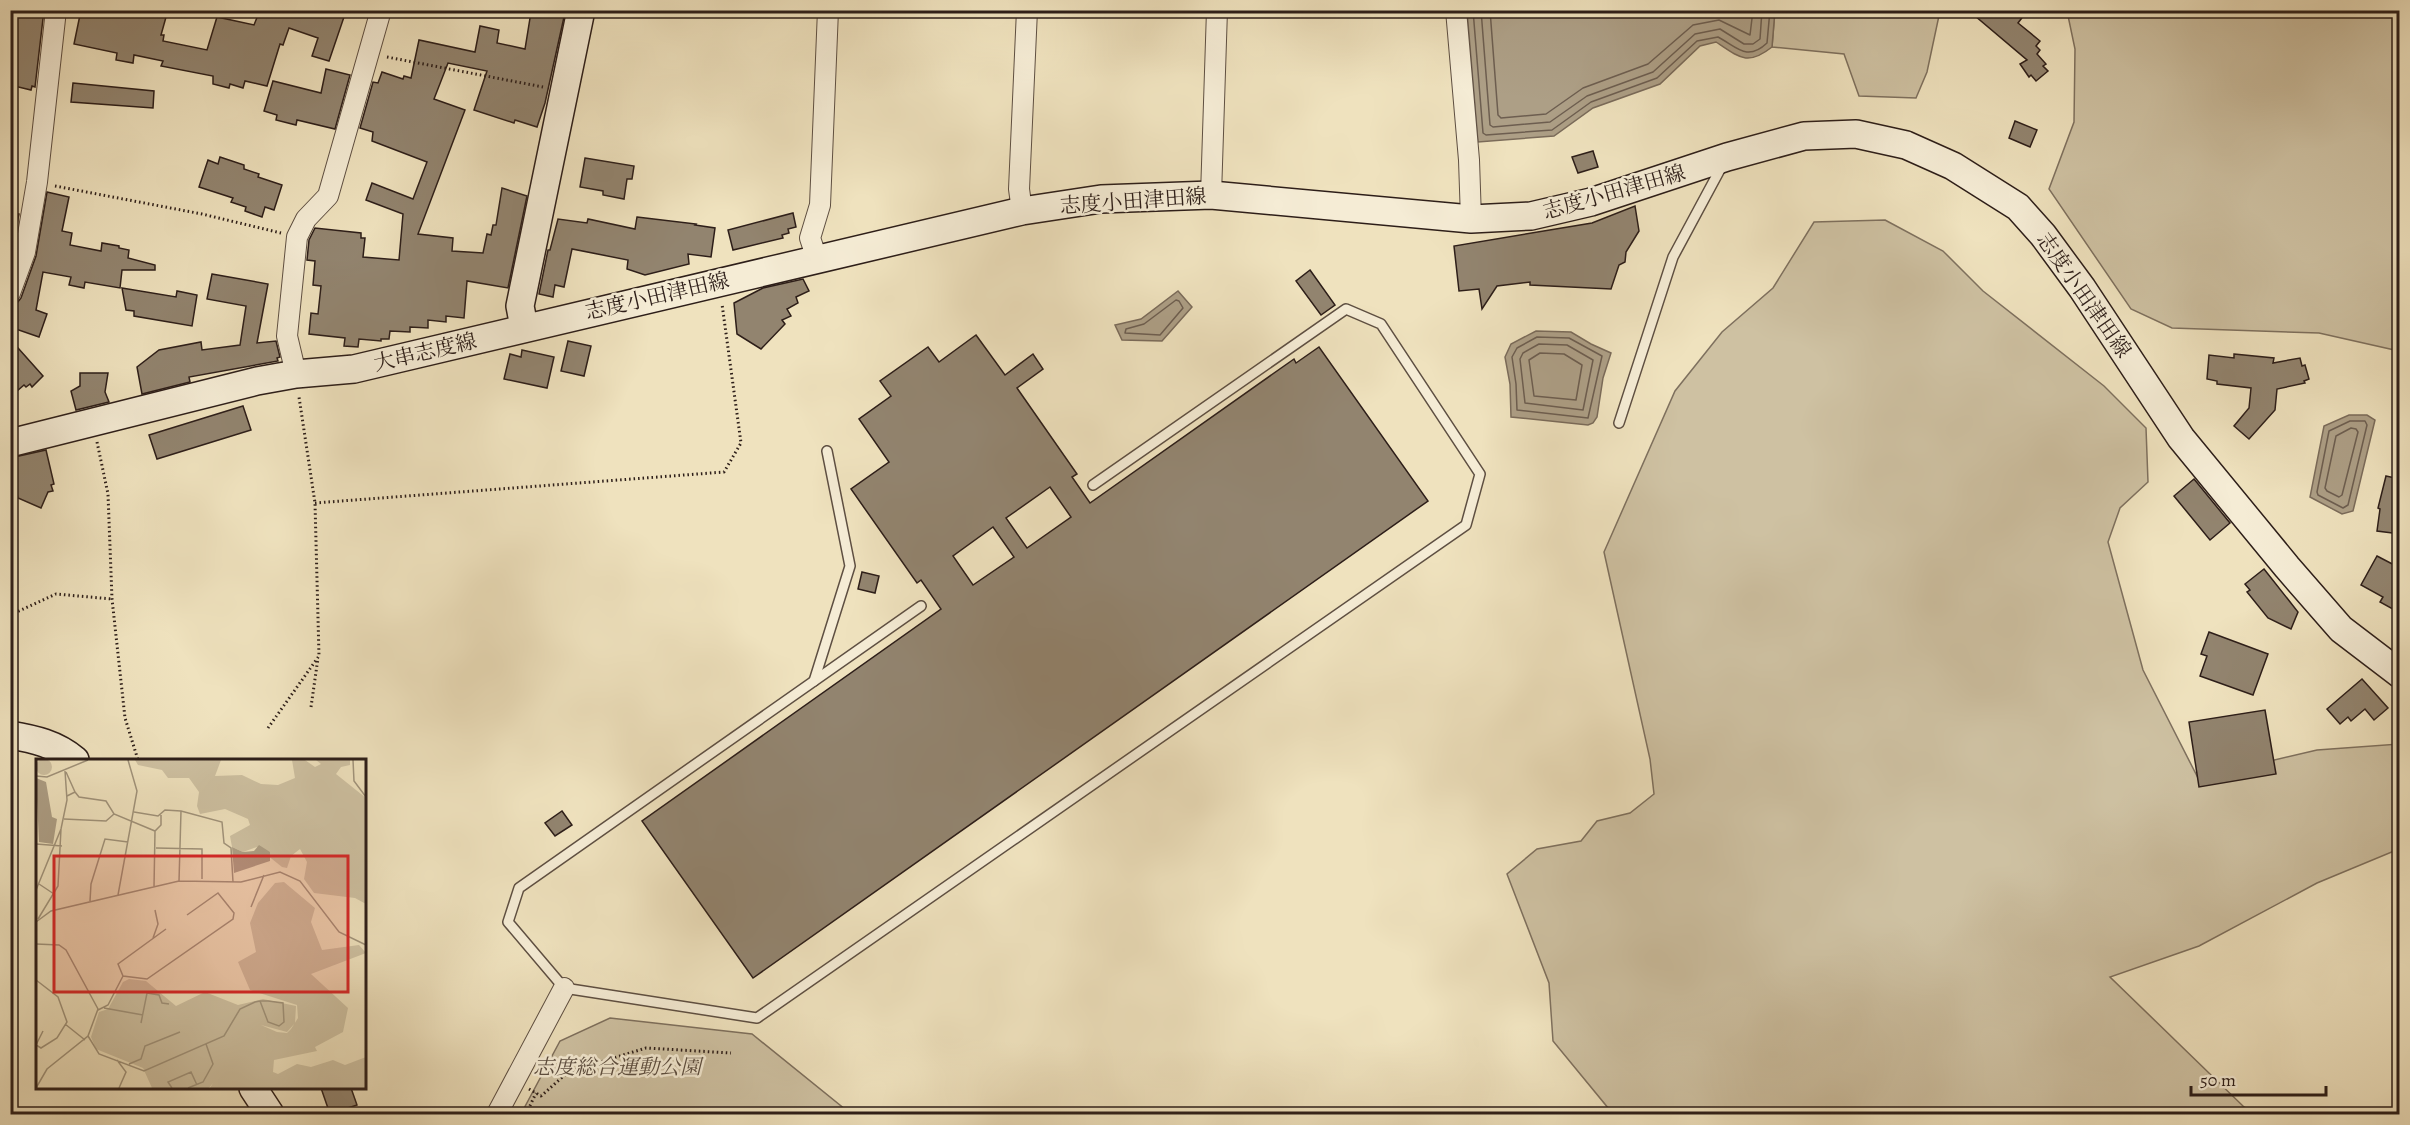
<svg xmlns="http://www.w3.org/2000/svg" width="2410" height="1125" viewBox="0 0 2410 1125" font-family="Alegreya,'Noto Serif JP',serif">
	<style>
		.green { fill: #cec1a2; stroke: #7e705e; stroke-width: 1.5 }
		.water { fill: #ad9f86; stroke: #7a6b5a; stroke-width: 1.5 }
		.lines { fill: none; stroke-linecap: round; stroke-linejoin: round }
		.shore { stroke: #6d5e50; stroke-width: 1.5 }
		.building { fill: #92846f; stroke: #2d1e19; stroke-width: 1.5; fill-rule: evenodd }
		.lane-casing { stroke: #5e4f42; stroke-width: 12 }
		.street-casing { stroke: #5e4f42; stroke-width: 22 }
		.secondary-casing { stroke: #2d1e19; stroke-width: 30 }
		.path { stroke: #2d1e19; stroke-width: 3; stroke-dasharray: 1.5 3; stroke-linecap: butt }
		.lane { stroke: #f5ecd5; stroke-width: 9 }
		.street { stroke: #f5ecd5; stroke-width: 20 }
		.secondary { stroke: #f5ecd5; stroke-width: 27 }
		.labels { text-anchor: middle; dominant-baseline: central; stroke-width: 5; stroke-linejoin: round; paint-order: stroke }
		.street-label { font-size: 21px; fill: #2d1e19; stroke: #f5ecd5 }
		.park-label { font-size: 21px; font-style: italic; fill: #5d4f42; stroke: #f5ecd5 }
		.inset-road { fill: none; stroke: #a1947c; stroke-width: 1.5 }
		.view { fill: #d62828; fill-opacity: 0.15; stroke: #d62828; stroke-width: 3 }
		.inset-edge { fill: none; stroke: #2d1e19; stroke-width: 3 }
	</style>
	<rect width="100%" height="100%" fill="#efe2be"/>
	<filter id="stains"><feTurbulence type="fractalNoise" baseFrequency=".00333" numOctaves="4"/><feColorMatrix values="0 0 0 0 .2 0 0 0 0 .09 0 0 0 0 .02 0 0 0 .5 -.17"/></filter>
	<radialGradient id="worn" r=".72"><stop offset=".6" stop-color="#630" stop-opacity="0"/><stop offset="1" stop-color="#630" stop-opacity=".3"/></radialGradient>
	<!-- green -->
	<g class="green">
		<polygon points="1775,11 1940,11 1927,72 1916,98 1859,96 1844,54 1772,47"/>
		<polygon points="2067,11 2399,11 2399,351 2319,333 2172,328 2131,309 2049,189 2074,122 2075,49"/>
		<polygon points="1885,220 1943,251 1983,291 2104,386 2146,428 2148,482 2120,508 2108,542 2143,670 2198,778 2317,750 2399,744 2399,849 2317,883 2199,946 2110,977 2244,1107 2256,1114 1622,1114 1609,1109 1553,1041 1549,983 1507,874 1537,849 1581,841 1597,821 1630,813 1654,794 1650,759 1604,552 1675,391 1722,332 1773,288 1814,222"/>
		<polygon points="610,1018 752,1034 851,1114 521,1114 560,1041"/>
	</g>
	<!-- water -->
	<g class="water">
		<path d="M1775,10l-3,37c-24,19 -32,11 -56,-5l-16,4 -40,38 -67,24 -39,28 -76,6 -11,-131z"/>
		<polygon points="1178,291 1192,307 1162,341 1122,340 1115,325 1141,319"/>
		<polygon points="1536,331 1571,332 1591,344 1611,353 1603,378 1597,417 1593,423 1588,425 1511,417 1510,384 1505,357 1511,344"/>
		<polygon points="2349,415 2367,415 2375,420 2353,511 2342,514 2310,497 2324,426"/>
	</g>
	<g class="lines">
		<!-- shore -->
		<g class="shore">
			<path d="M1473,10l10,123 3,2 66,-5 39,-28 66,-24 40,-37 21,-4c19,10 29,25 49,6l3,-33"/>
			<polyline points="1481,10 1490,125 1493,127 1550,122 1587,96 1653,72 1695,34 1720,29 1744,44 1753,44 1760,39 1762,10"/>
			<polyline points="1490,10 1498,115 1501,118 1546,114 1583,88 1648,64 1693,25 1719,20 1750,35 1753,10"/>
			<polygon points="1176,300 1179,301 1183,308 1160,335 1125,333 1126,329 1144,324"/>
			<polygon points="1537,337 1569,338 1602,356 1588,418 1517,410 1516,384 1512,357 1517,348"/>
			<polygon points="1539,344 1567,345 1593,360 1583,410 1525,403 1520,359 1523,353"/>
			<polygon points="1540,353 1564,354 1582,365 1576,400 1534,396 1529,360"/>
			<polygon points="2350,421 2365,421 2367,425 2348,505 2343,508 2318,495 2317,492 2329,431"/>
			<polygon points="2351,428 2356,429 2358,432 2342,495 2339,497 2327,491 2325,488 2336,436"/>
		</g>
	</g>
	<!-- building -->
	<g class="building">
		<polygon points="10,10 44,10 35,87 32,86 31,90 10,85"/>
		<polygon points="81,10 168,10 161,35 164,35 163,41 207,50 217,17 254,25 260,10 340,10 339,15 344,17 329,61 312,56 318,38 289,28 283,45 280,44 267,86 245,81 243,88 230,84 229,88 213,84 213,76 161,66 163,61 134,55 133,63 116,60 117,53 74,44"/>
		<polygon points="1968,10 2028,10 2018,23 2040,41 2036,46 2040,50 2037,54 2046,64 2043,66 2048,71 2036,81 2031,75 2029,77 2020,64 2027,60"/>
		<polygon points="531,12 564,17 545,103 537,127 515,120 514,123 474,110 487,71 448,63 434,99 465,110 418,234 453,238 452,251 483,253 487,234 491,235 493,225 496,225 502,188 527,196 508,288 467,281 464,318 446,316 446,322 428,320 428,328 410,327 410,332 390,331 389,339 381,339 381,341 359,339 358,347 344,346 345,338 309,334 311,313 318,314 321,286 313,285 315,261 307,260 309,240 315,228 361,233 361,238 365,238 363,257 399,260 403,214 366,200 372,183 413,199 427,162 372,141 373,132 360,128 373,82 378,83 382,72 403,79 404,76 411,78 419,40 475,52 480,26 499,30 497,43 525,49"/>
		<polygon points="326,69 350,75 335,129 297,120 296,125 276,120 277,115 264,111 273,81 321,93"/>
		<polygon points="73,83 154,91 153,108 71,102"/>
		<polygon points="2015,121 2037,130 2030,147 2009,138"/>
		<polygon points="1593,151 1598,167 1578,173 1572,157"/>
		<polygon points="220,157 244,165 244,169 259,174 258,177 282,185 274,210 265,207 262,217 245,211 246,207 231,202 233,198 199,187 208,160 218,164"/>
		<polygon points="585,158 634,166 632,179 627,179 624,199 603,195 603,191 580,187"/>
		<polygon points="47,192 69,197 62,231 72,233 70,245 101,251 102,243 119,246 119,248 129,250 128,258 155,265 155,270 122,270 120,288 85,282 84,288 69,285 71,277 43,272 36,310 47,314 39,337 10,327 10,305 17,303 21,298 36,256"/>
		<polygon points="1635,206 1639,231 1626,252 1625,262 1619,265 1611,289 1530,285 1530,282 1497,286 1482,309 1479,289 1459,291 1454,246 1592,223"/>
		<polygon points="10,212 19,214 10,257"/>
		<polygon points="793,213 796,227 788,229 789,233 782,235 783,238 733,250 728,230"/>
		<polygon points="637,217 696,224 695,225 715,228 711,257 688,254 689,264 645,275 627,269 628,260 572,249 564,287 555,285 553,297 539,294 548,250 550,250 558,219 587,223 588,219 635,229"/>
		<polygon points="1310,270 1335,305 1321,315 1296,281"/>
		<polygon points="212,274 268,284 257,343 276,341 280,357 277,358 278,361 189,377 190,382 142,394 137,367 159,350 201,342 202,350 240,345 246,306 207,299"/>
		<polygon points="803,279 809,291 796,297 798,303 787,309 791,316 782,320 785,324 761,349 737,334 734,303 763,288"/>
		<polygon points="122,288 176,297 177,291 197,295 192,326 134,316 134,311 126,310"/>
		<path d="M976,335l29,40 28,-21 10,15 -26,19 60,86 -5,3 18,26 204,-144 2,4 23,-16 109,154 -675,477 -111,-157 299,-212 -20,-29 -4,3 -66,-94 38,-27 -30,-43 32,-23 -11,-15 48,-34 11,15zM1050,487l21,30 -44,31 -21,-30zM993,527l21,30 -41,28 -20,-29z"/>
		<polygon points="10,339 43,376 32,387 30,384 26,387 24,385 10,397"/>
		<polygon points="568,341 591,346 584,376 561,371"/>
		<polygon points="522,350 554,357 547,388 504,379 510,354 521,357"/>
		<polygon points="2234,354 2274,358 2273,363 2300,358 2302,366 2305,365 2309,379 2304,381 2305,383 2277,389 2275,410 2249,439 2234,426 2249,408 2251,388 2217,384 2217,381 2207,379 2209,355 2234,358"/>
		<polygon points="80,373 108,373 105,392 109,402 76,410 71,391 80,386"/>
		<polygon points="243,406 251,430 157,459 149,435"/>
		<polygon points="46,450 54,484 51,485 53,491 48,492 41,508 18,498 17,494 10,493 10,458"/>
		<polygon points="2386,476 2400,479 2400,534 2377,531 2380,509 2378,508"/>
		<polygon points="2194,479 2230,523 2210,540 2174,496"/>
		<polygon points="2377,556 2400,568 2400,613 2380,602 2383,597 2361,585"/>
		<polygon points="2264,569 2298,612 2291,629 2268,618 2247,592 2250,590 2245,584"/>
		<polygon points="862,572 879,576 875,593 858,589"/>
		<polygon points="2209,632 2268,654 2253,695 2200,676 2207,656 2201,654"/>
		<polygon points="2362,679 2388,708 2374,720 2365,709 2351,721 2348,717 2340,724 2327,709"/>
		<polygon points="2265,710 2276,774 2199,787 2189,722"/>
		<polygon points="562,811 572,825 555,836 545,823"/>
		<polygon points="321,1088 351,1088 357,1105 330,1114"/>
	</g>
	<g class="lines">
		<defs>
			<g id="lane">
				<polyline points="1619,423 1673,257 1723,164"/>
				<polyline points="921,606 519,888 508,922 564,988 757,1018 1466,525 1480,474 1381,324 1346,309 1093,485"/>
				<polyline points="814,681 850,566 827,451"/>
			</g>
			<g id="street">
				<polyline points="1456,10 1469,160 1471,219"/>
				<polyline points="1211,195 1217,10"/>
				<polyline points="1022,211 1019,189 1027,10"/>
				<polyline points="817,259 810,238 820,205 828,10"/>
				<polyline points="10,293 25,252 37,182 56,10"/>
				<polyline points="296,374 287,336 297,237 306,219 328,196 381,10"/>
				<polyline points="497,1114 564,988"/>
			</g>
			<g id="secondary">
				<polyline points="524,327 520,306 581,10"/>
				<polyline points="10,443 257,381 296,374 354,369 1022,211 1101,199 1211,195 1471,219 1531,216 1591,202 1727,157 1804,136 1856,134 1906,145 1953,166 2018,207 2043,235 2082,288 2181,438 2287,567 2341,629 2400,674"/>
				<path d="M10,735c24,4 46,9 65,25"/>
				<polyline points="253,1088 270,1114"/>
			</g>
		</defs>
		<!-- lane casing -->
		<use href="#lane" class="lane-casing"/>
		<!-- street casing -->
		<use href="#street" class="street-casing"/>
		<!-- secondary casing -->
		<use href="#secondary" class="secondary-casing"/>
		<!-- path -->
		<g class="path">
			<polyline points="387,57 543,87"/>
			<polyline points="55,186 202,214 281,233"/>
			<polyline points="97,442 108,494 112,599 125,718 138,760"/>
			<polyline points="315,503 724,472 741,443 722,304"/>
			<polyline points="10,615 56,594 112,599"/>
			<polyline points="311,707 318,658"/>
			<polyline points="268,728 319,656 315,503 299,397"/>
			<polyline points="36,909 38,908"/>
			<polyline points="529,1089 541,1096 568,1072 646,1048 731,1053"/>
			<polyline points="526,1114 536,1093"/>
		</g>
		<!-- lane -->
		<use href="#lane" class="lane"/>
		<!-- street -->
		<use href="#street" class="street"/>
		<!-- secondary -->
		<use href="#secondary" class="secondary"/>
	</g>
	<g class="labels">
		<!-- street labels -->
		<g class="street-label">
			<text transform="translate(1614 192) rotate(-16)">志度小田津田線</text>
			<text transform="translate(1133 201) rotate(-4)">志度小田津田線</text>
			<text transform="translate(2084 295) rotate(55)">志度小田津田線</text>
			<text transform="translate(657 296) rotate(-13)">志度小田津田線</text>
			<text transform="translate(425 352) rotate(-13)">大串志度線</text>
		</g>
		<!-- park labels -->
		<g class="park-label">
			<text x="617" y="1067">志度総合運動公園</text>
		</g>
	</g>
	<!-- overview -->
	<g transform="translate(36 759)">
		<rect width="330" height="330" fill="#efe2be"/>
		<path d="M0 8a8 8 0 1 1 16 0a8 8 0 1 1-16 0ZM99,1h86l-6,16 27,-1 19,9 17,1 17,-7 -3,-18h13l10,7 6,-3 -5,-4h34v5l-9,2 -5,7 30,24v106l-11,-6 -41,-5 -10,-14 3,-17 -7,-13 -9,7 -4,12 -5,-1 -25,-20 -14,5 -11,-5 -2,-11 20,-11 -2,-6 -23,-10 -25,5 -3,-8 2,-14 -10,-14h-21l-6,-8 -24,-5zM248,123l31,26 -4,14 11,28 37,-5 7,8 -55,21 37,34 -5,24 -28,15 2,4 -43,9 -1,12 5,2 19,-10 14,3 22,-7 12,5 21,-8v31h-156l3,-5 -4,5h-57l-9,-20 -47,-19 -5,-12 8,-25 9,-3 15,-27 6,-3 17,2 30,25 29,-14 33,13 25,-6 33,7 -1,17 -8,9 -26,-7 16,7 10,1 4,-4 7,-11 -1,-13 -47,-15 -12,-28 18,-10 -6,-29 8,-20 17,-20z" fill="#cec1a2"/>
		<path d="M0,19l10,4 6,35 5,2 -4,25 -14,-2zM223,86l11,7v9l-36,12 -2,-26 11,5 11,-1z" fill="#ad9f86"/>
		<path class="inset-road" d="M317,1l1,21 12,16M30,13l9,20M0,17l11,1 41,-17M31,37l8,-4 4,5 27,4 8,13 41,17 6,-6v-10M98,53l24,4 7,-6 16,1 41,11 2,21 7,5 2,34M28,60l42,2 8,-7M0,85l26,2M120,89l46,1v30M143,122l2,-70M3,125l15,10M118,128l1,-56M0,131l25,-61 6,-29 -2,-29M82,136l19,-104 -9,-31M54,142l1,-17 14,-45 23,3M215,148l13,-32M2,160l20,-33 3,-57M0,163l15,-11 128,-30 62,1 39,-10 20,9 39,51 27,13M130,170l-48,35 5,12 24,3 86,-60 1,-6 -16,-20 -31,22M117,179l5,-14 -3,-14M0,185l23,1 7,5 32,59 -10,27 -41,33 -11,19M0,221l22,17 9,25 -10,16 -16,10 -5,-3 7,-14M68,249l39,7M62,251l10,-5 15,-29M105,264l6,-30 12,2 3,8 7,1M29,265l20,16M52,277l11,18 45,17 80,-35 16,-27 15,-7 5,-1h8l15,2 1,19 -5,4 -11,-4 -8,-21M81,301l9,12 -7,16M93,305l12,-5 4,-13 35,-14M136,329l-4,-6 23,-10 6,13M152,329l15,-6 10,-18 -7,-20"/>
		<path class="view" d="M18,97h294v136h-294z"/>
		<rect width="330" height="330" class="inset-edge"/>
	</g>
	<!-- margin -->
	<rect width="2410" height="1125" fill="none" stroke="#efe2be" stroke-width="36"/>
	<rect x="12" y="12" width="2386" height="1101" fill="none" stroke="#2d1e19" stroke-width="3"/>
	<rect x="18" y="18" width="2374" height="1089" fill="none" stroke="#2d1e19" stroke-width="1.5"/>
	<!-- scale -->
	<path d="M2191 1086v9h135v-9" fill="none" stroke="#2d1e19" stroke-width="3"/>
	<text x="2200" y="1086" font-size="18" fill="#2d1e19" stroke="#f5ecd5" stroke-width="4.5" paint-order="stroke">50 m</text>
	<rect width="100%" height="100%" filter="url(#stains)"/>
	<rect width="100%" height="100%" fill="url(#worn)"/>
</svg>
